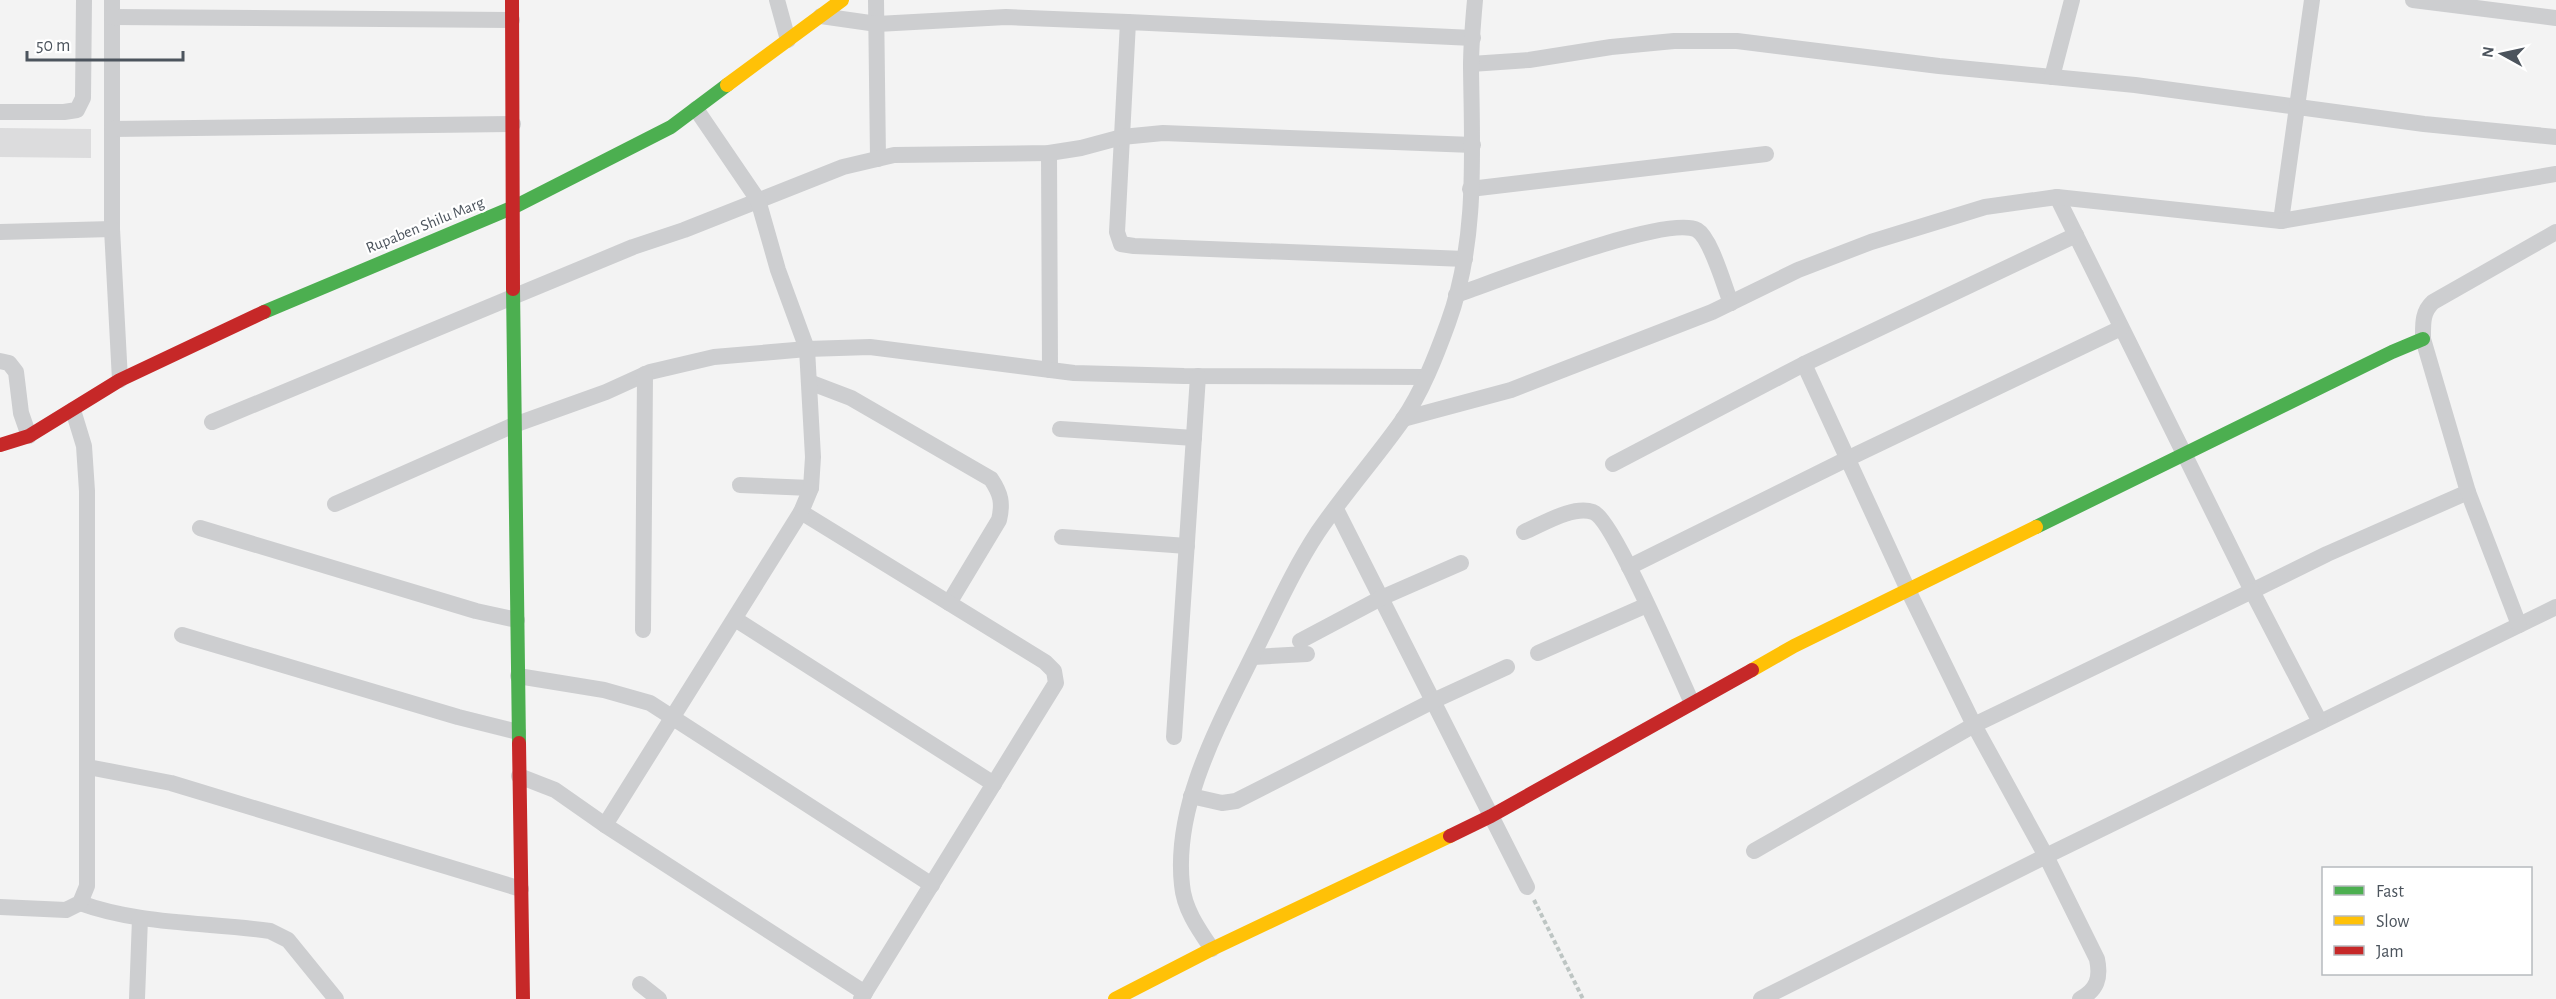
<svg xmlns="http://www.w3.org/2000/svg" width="2556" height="999" viewBox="0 0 2556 999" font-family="'Alegreya Sans',sans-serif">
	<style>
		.building { fill: #dcdcdd }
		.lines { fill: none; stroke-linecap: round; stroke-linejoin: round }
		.path { stroke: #bdc5c3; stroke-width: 4; stroke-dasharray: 4.5 3; stroke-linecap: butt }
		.street { stroke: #cdced0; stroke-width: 16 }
		.fast { stroke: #4caf50; stroke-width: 14 }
		.slow { stroke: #ffc107; stroke-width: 14 }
		.jam { stroke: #c62828; stroke-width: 14 }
		.labels { text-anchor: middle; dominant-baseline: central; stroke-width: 4.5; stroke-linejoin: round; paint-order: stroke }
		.street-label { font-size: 16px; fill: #4c545d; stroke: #fff }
	</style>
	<rect width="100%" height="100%" fill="#f3f3f3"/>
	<!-- building -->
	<polygon class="building" points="0,128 91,129 91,158 0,157"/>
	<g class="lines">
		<!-- path -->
		<polyline class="path" points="1534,900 1583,999"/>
		<!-- street -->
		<g class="street">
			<polyline points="112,0 112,229 120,380"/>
			<polyline points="777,0 788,40"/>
			<polyline points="876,0 878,159"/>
			<polyline points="2413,0 2556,18"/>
			<polyline points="821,16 877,24 1006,17 1128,22"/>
			<polyline points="112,17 512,20"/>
			<polyline points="1471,64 1529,60 1611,47 1674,41 1737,41 1939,66 2135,85 2424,124 2556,137"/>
			<polyline points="2052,77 2072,0"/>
			<polyline points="0,112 64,112 77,110 83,98 84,0"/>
			<polyline points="112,129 513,124"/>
			<polyline points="1049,153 1050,370"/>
			<polyline points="1470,189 1766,154"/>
			<polyline points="2057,197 2252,591 2327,554 2468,492"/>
			<polyline points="2281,221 2312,0"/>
			<polyline points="0,232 112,229"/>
			<polyline points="1465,259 1134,246 1121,244 1117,232 1128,22 1473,38"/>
			<path d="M1456,295c38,-13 211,-81 241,-65 14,8 27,56 34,73"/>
			<polyline points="0,361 9,363 16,372 21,413 29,436"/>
			<polyline points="1804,364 1908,590 1974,725 2046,856 2556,607"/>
			<path d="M809,382l42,16 140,81c10,15 12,24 8,41l-50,83"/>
			<polyline points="1403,419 1511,390 1712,312 1798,270 1871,242 1985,207 2057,197 2281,221 2556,174"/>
			<polyline points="212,422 633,247 684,230 843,167 894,155 1049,153 1081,148 1122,137 1163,133 1473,145"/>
			<polyline points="1060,429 1194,438"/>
			<polyline points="1613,464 1804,364 2076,235"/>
			<polyline points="740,485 811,488"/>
			<polyline points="335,504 514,425 606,392 650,372 714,357 807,349 870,347 1074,373 1184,376 1425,377"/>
			<polyline points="1336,509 1527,887"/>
			<polyline points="801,512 1045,662 1054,671 1056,683 861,999"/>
			<polyline points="200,528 476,611 517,620"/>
			<path d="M1524,532c19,-8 49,-27 69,-20 20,7 86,163 99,191"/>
			<polyline points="1062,537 1187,546"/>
			<polyline points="1629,567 1847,459 2121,328"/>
			<polyline points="735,619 994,784"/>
			<path d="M2519,625l-51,-133 -45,-153c0,-15 -1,-27 10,-37l123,-70"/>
			<polyline points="643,630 645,374"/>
			<polyline points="182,635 458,717 518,732"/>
			<polyline points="1300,641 1381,598 1461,563"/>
			<polyline points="1538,653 1647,605"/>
			<polyline points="1253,657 1307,654"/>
			<polyline points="518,676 604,690 650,703 932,885"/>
			<polyline points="1174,737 1198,376"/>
			<polyline points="88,767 171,783 521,889"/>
			<polyline points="519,776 555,790 605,825 865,993"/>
			<polyline points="1191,796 1222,803 1236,801 1433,701 1507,667"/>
			<polyline points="605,825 801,512 811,488 813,457 807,349 778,270 758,200 696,109"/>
			<polyline points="1754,851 1974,725 2252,591 2320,722"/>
			<path d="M80,903c60,22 127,19 190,28l18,9 48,59"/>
			<polyline points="0,907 66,910 80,903 87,886 87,491 84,446 73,410"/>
			<path d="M1212,949c-13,-19 -28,-40 -30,-64 -9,-81 39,-164 73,-234 20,-40 38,-81 63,-119 26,-38 57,-73 84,-111 20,-29 34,-65 46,-98 30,-82 24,-171 23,-256 0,-22 2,-45 4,-67"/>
			<polyline points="640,984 659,999"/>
			<polyline points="137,999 140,918"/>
			<path d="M1761,999l285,-143 51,103c4,19 0,31 -17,40"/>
		</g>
		<!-- fast -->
		<g class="fast">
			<polyline points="513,289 519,743"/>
			<polyline points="264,312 514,207 671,127 727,85"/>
			<polyline points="2036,527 2392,352 2423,339"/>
		</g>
		<!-- slow -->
		<g class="slow">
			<polyline points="727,85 842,0"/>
			<polyline points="1752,670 1794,646 2036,527"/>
			<polyline points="1115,999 1212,949 1450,836"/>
		</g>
		<!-- jam -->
		<g class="jam">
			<polyline points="512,0 513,289"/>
			<polyline points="0,445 29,436 120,380 264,312"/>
			<polyline points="519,743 523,999"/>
			<polyline points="1450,836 1491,816 1752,670"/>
		</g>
	</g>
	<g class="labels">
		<!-- street labels -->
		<g class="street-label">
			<text transform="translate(425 225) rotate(-22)">Rupaben Shilu Marg</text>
		</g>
	</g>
	<!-- legend -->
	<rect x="2322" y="867" width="210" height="108" fill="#ffffff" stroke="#b7bbbe" stroke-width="1.5"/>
	<rect x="2334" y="886" width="30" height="9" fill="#4caf50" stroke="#b7bbbe" stroke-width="1.5"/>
	<text x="2376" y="897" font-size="18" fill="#4c545d">Fast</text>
	<rect x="2334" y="916" width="30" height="9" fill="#ffc107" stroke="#b7bbbe" stroke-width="1.5"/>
	<text x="2376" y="927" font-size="18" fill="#4c545d">Slow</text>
	<rect x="2334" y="946" width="30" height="9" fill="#c62828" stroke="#b7bbbe" stroke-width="1.5"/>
	<text x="2376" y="957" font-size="18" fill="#4c545d">Jam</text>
	<!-- north arrow -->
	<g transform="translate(2502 54) rotate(278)" stroke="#ffffff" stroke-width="4.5" paint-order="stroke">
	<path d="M0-4.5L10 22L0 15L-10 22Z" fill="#4c545d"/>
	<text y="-9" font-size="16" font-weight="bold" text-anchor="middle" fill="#4c545d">N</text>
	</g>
	<!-- scale -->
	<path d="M27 51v9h156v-9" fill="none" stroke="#4c545d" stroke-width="3"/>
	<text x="36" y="51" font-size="18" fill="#4c545d" stroke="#ffffff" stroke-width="4.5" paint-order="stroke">50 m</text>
</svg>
